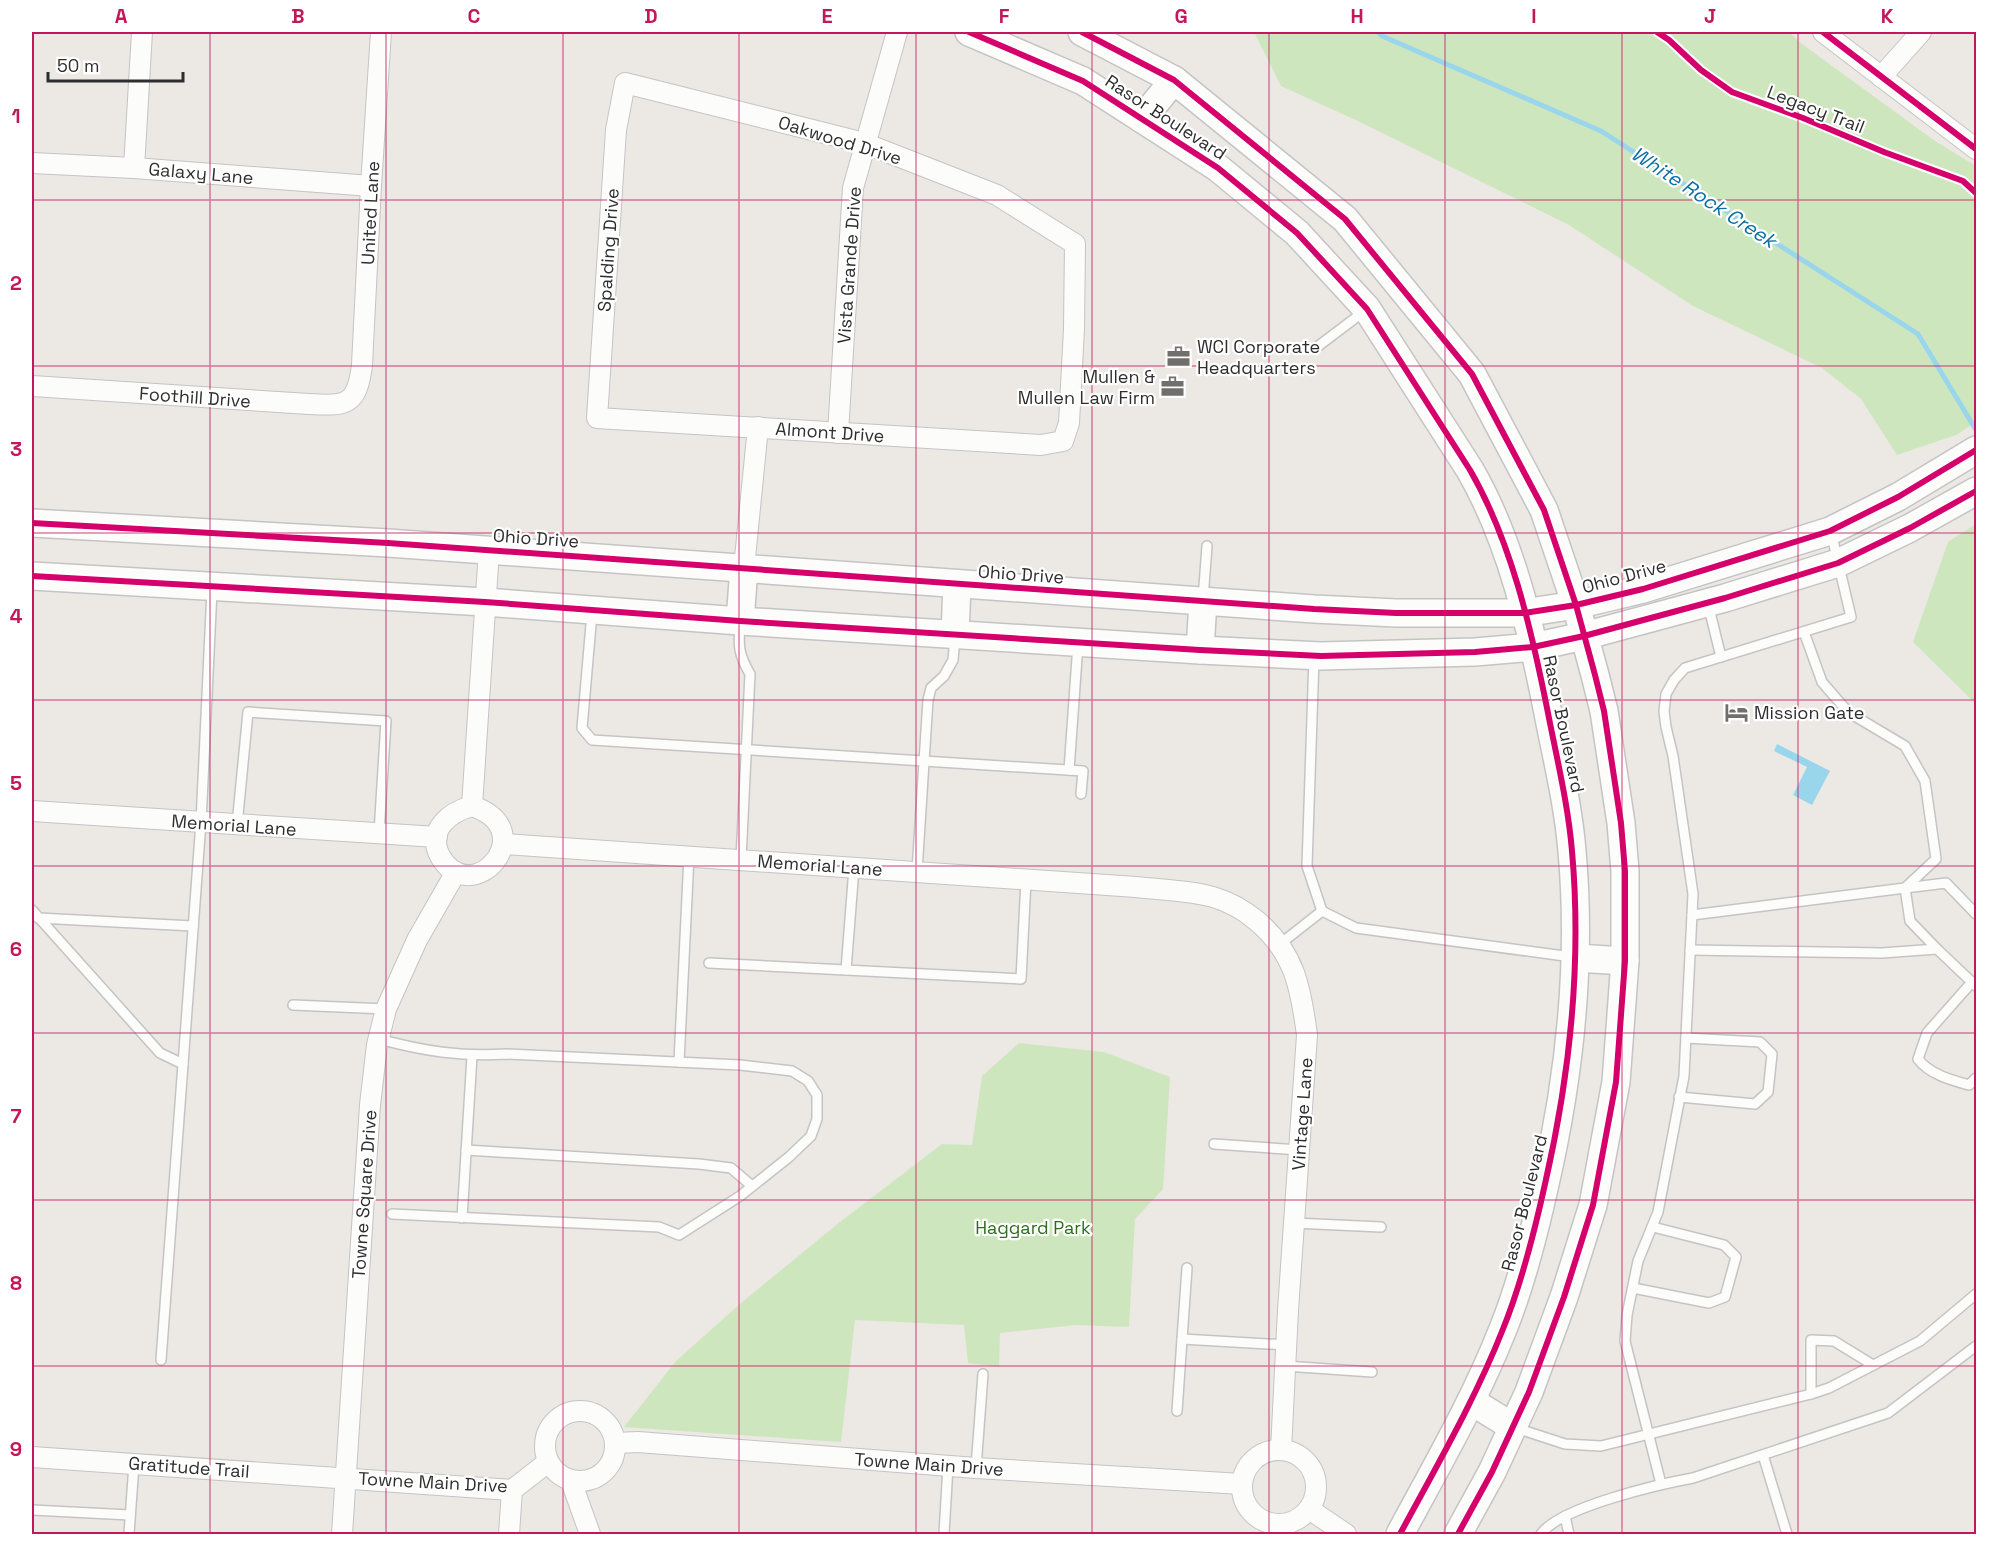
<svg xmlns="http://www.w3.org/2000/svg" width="2008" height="1566" viewBox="0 0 2008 1566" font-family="'Space Grotesk',sans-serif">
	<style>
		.green { fill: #cee6be }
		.water { fill: #99d6ec }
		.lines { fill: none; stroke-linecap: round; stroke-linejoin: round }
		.stream { stroke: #99d6ec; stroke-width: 5 }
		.service-casing { stroke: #c5c4c5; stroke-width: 12 }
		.minor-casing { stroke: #c5c4c5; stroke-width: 22 }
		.secondary-casing { stroke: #c5c4c5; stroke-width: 30 }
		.service { stroke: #fcfcfb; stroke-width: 9 }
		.minor { stroke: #fcfcfb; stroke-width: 20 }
		.secondary { stroke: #fcfcfb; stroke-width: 27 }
		.cycleway-casing { stroke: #fff; stroke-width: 10 }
		.cycleway { stroke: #d6006c; stroke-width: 6 }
		.grid { fill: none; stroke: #c2185b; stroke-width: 1.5; stroke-opacity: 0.55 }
		.labels { text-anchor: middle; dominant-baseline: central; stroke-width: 4.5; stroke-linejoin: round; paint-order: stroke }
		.street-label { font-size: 18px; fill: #2e2e2e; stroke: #fff }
		.poi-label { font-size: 18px; fill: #2e2e2e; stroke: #fff; text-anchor: start }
		.park-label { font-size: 18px; fill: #2c6e1b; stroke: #fff }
		.water-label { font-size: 20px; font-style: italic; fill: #0d6fa3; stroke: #fff }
		.neatline { fill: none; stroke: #c2185b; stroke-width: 2 }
		.grid-label { font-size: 20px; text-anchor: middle; font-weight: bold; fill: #c2185b }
	</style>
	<rect width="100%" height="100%" fill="#ece8e4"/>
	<!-- green -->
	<g class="green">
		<polygon points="1254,32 1789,32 1802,44 1935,141 1976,166 1976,422 1956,435 1897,455 1861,399 1822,368 1693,306 1569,225 1362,123 1281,86"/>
		<polygon points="1976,524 1976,704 1913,642 1948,542"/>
		<polygon points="1019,1043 1104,1052 1170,1077 1163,1189 1135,1219 1129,1327 1076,1325 1000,1333 999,1367 968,1363 964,1325 855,1320 841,1442 624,1427 676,1361 741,1303 840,1222 942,1144 972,1145 982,1076"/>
	</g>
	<!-- water -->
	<polygon class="water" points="1777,744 1830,771 1812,805 1793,795 1807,767 1774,751"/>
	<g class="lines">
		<!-- stream -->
		<polyline class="stream" points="1378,32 1382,36 1601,131 1918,334 1976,430"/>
		<defs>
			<g id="service">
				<polyline points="1317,347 1366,310"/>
				<polyline points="1203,599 1207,546"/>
				<polyline points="1708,604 1721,657"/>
				<polyline points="592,613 582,728 592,740 1083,771 1081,794"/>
				<path d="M740,625c-2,22 -1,30 10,49l-9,185"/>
				<polyline points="1314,658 1307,866 1322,911 1356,928 1572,957"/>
				<polyline points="1069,770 1078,644"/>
				<polyline points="237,825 248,712 386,721 379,833"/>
				<polyline points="917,871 928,700 931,688 944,676 953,660 955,637"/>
				<polyline points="32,910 160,1053 183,1064"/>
				<polyline points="1692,915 1905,888 1936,859 1925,781 1905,746 1848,712 1822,682 1804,632"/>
				<polyline points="38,918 193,926"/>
				<polyline points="1280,944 1322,911"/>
				<polyline points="1937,949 1910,921 1905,888 1946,883 1976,914"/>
				<polyline points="1690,950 1882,953 1937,949 1976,986"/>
				<polyline points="709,963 1021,979 1026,880"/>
				<polyline points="846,970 854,868"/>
				<path d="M1972,982l-45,51 -9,26c11,15 33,21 51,26l7,-7"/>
				<polyline points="293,1005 386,1009"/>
				<path d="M379,1039c44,12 82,18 127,15l234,11 52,6 16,10 9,14v24l-6,17 -22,21 -49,39 -61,39 -20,-8 -267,-13"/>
				<polyline points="679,1062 689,856"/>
				<polyline points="1679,1097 1755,1104 1768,1092 1772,1054 1760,1042 1686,1038"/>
				<polyline points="1214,1144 1299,1150"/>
				<polyline points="466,1150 699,1164 731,1168 752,1186"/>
				<polyline points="462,1218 472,1056"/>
				<polyline points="1294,1223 1381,1227"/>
				<polyline points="1633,1288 1709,1303 1725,1297 1736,1257 1724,1245 1653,1227"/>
				<polyline points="1182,1339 1286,1345"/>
				<polyline points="161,1360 201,822 212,590"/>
				<polyline points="1285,1366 1372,1372"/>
				<polyline points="1811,1394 1811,1340 1834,1341 1873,1365"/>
				<polyline points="1177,1411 1187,1268"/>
				<polyline points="1516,1428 1565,1444 1601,1446 1811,1394 1829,1388 1920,1341 1976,1294"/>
				<polyline points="1763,1455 1787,1534"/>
				<polyline points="976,1468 983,1374"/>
				<polyline points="1661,1484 1625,1341 1627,1315 1638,1261 1658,1212 1684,1076 1693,894 1673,756 1666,727 1664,711 1666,694 1674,680 1685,668 1851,617 1831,532"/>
				<polyline points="32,1510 130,1515"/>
				<polyline points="1565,1516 1569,1534"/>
				<polyline points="129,1534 134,1464"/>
				<polyline points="944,1534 948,1466"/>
				<path d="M1541,1534c19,-27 119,-50 152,-56l195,-65 88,-67"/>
			</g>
			<g id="minor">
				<polyline points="1823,32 1976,149"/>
				<polyline points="1881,77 1921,32"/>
				<polygon points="625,83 864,143 997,195 1075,244 1074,329 1069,423 1063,441 1041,445 597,418 616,130"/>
				<polyline points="32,163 134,168 371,186"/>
				<polyline points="134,168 142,32"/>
				<path d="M32,386l277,18c37,2 48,2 53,-39l9,-179 10,-154"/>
				<polyline points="838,433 853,188 897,32"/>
				<polyline points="744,568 758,427"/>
				<polyline points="472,806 489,550"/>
				<path d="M472,806c72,24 0,106 -32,50 -14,-26 10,-44 32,-50z"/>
				<polyline points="32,811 437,837"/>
				<path d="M504,844l632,43c25,3 53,3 77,10 17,5 31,13 44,24 38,32 44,68 50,114l-19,275 -7,140"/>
				<circle cx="580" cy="1446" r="35"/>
				<polyline points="616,1443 638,1442 976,1468 1242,1484"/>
				<circle cx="1279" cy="1487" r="37"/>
				<polyline points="32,1457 512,1490 548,1462"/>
				<polyline points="571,1481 590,1534"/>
				<polyline points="1309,1509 1346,1534"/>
				<polyline points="342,1534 370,1105 377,1045 386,1009 417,940 456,872"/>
				<polyline points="509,1534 512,1490"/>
			</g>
			<g id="secondary">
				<path d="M969,32l114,49 135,87 79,65 70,76 103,161c41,71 61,158 77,238 9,47 21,95 25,143 10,112 -2,224 -27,333 -11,50 -23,98 -42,145 -28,71 -67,138 -103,205"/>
				<polyline points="1082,32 1174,80 1345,219 1472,374 1544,510 1576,605 1595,675 1604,711 1621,823 1625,871 1625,961 1616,1082 1593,1205 1564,1297 1529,1392 1492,1472 1458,1534"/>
				<polyline points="1142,119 1174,80"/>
				<polyline points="32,523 388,543 1314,609 1396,613 1524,613 1576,605 1643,589 1830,531 1898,497 1976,450"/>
				<polyline points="32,576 485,602 740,621 1200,650 1321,656 1475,652 1533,647 1584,636 1725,598 1838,563 1910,528 1976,491"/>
				<polyline points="740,621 744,568"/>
				<polyline points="955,635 957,584"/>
				<polyline points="1200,650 1203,601"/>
				<polyline points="1576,958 1625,961"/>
				<polyline points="1471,1401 1513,1427"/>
			</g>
		</defs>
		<!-- service casing -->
		<use href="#service" class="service-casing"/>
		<!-- minor casing -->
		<use href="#minor" class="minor-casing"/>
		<!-- secondary casing -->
		<use href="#secondary" class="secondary-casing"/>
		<!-- service -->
		<use href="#service" class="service"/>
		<!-- minor -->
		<use href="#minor" class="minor"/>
		<!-- secondary -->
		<use href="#secondary" class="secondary"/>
		<defs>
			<g id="cycleway">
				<path d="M969,32l114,49 135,87 79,65 70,76 103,161c41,71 61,158 77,238 9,47 21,95 25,143 10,112 -2,224 -27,333 -11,50 -23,98 -42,145 -28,71 -67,138 -103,205"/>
				<polyline points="1082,32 1174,80 1345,219 1472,374 1544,510 1576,605 1595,675 1604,711 1621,823 1625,871 1625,961 1616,1082 1593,1205 1564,1297 1529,1392 1492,1472 1458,1534"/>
				<polyline points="1657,32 1669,40 1701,70 1732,92 1803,118 1884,152 1963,181 1976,193"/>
				<polyline points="1823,32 1976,149"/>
				<polyline points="32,523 388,543 1314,609 1396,613 1524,613 1576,605 1643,589 1830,531 1898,497 1976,450"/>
				<polyline points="32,576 485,602 740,621 1200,650 1321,656 1475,652 1533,647 1584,636 1725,598 1838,563 1910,528 1976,491"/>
			</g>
		</defs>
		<!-- cycleway casing -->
		<use href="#cycleway" class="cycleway-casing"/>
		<!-- cycleway -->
		<use href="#cycleway" class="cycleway"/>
	</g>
	<!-- grid -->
	<path class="grid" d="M210,32v1502M386,32v1502M563,32v1502M739,32v1502M916,32v1502M1092,32v1502M1269,32v1502M1445,32v1502M1622,32v1502M1798,32v1502M32,200h1944M32,366h1944M32,533h1944M32,700h1944M32,866h1944M32,1033h1944M32,1200h1944M32,1366h1944"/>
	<!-- icons -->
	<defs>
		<symbol id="office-bare" viewBox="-9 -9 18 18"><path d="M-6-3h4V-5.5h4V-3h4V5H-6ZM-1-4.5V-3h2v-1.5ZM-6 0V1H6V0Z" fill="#706f6e" stroke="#fff" stroke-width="2.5" paint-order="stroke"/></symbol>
		<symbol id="hotel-bare" viewBox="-9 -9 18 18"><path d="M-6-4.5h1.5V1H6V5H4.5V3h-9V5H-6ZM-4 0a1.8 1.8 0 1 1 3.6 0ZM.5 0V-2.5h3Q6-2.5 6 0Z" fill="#706f6e" stroke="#fff" stroke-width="2.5" paint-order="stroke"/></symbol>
	</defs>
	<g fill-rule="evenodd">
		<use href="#office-bare" x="1162" y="340" width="33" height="33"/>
		<use href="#office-bare" x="1156" y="370" width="33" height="33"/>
		<use href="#hotel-bare" x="1720" y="696" width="33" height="33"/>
	</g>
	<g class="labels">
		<!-- street labels -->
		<g class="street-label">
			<text transform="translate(1816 109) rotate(21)">Legacy Trail</text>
			<text transform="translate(1166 117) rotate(33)">Rasor Boulevard</text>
			<text transform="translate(840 140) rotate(17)">Oakwood Drive</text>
			<text transform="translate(201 173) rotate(5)">Galaxy Lane</text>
			<text transform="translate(370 213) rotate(-87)">United Lane</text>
			<text transform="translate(608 250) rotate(-86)">Spalding Drive</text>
			<text transform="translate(849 265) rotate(-86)">Vista Grande Drive</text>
			<text transform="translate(195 397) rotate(4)">Foothill Drive</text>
			<text transform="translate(830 432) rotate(4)">Almont Drive</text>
			<text transform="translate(536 538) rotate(4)">Ohio Drive</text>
			<text transform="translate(1021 574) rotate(4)">Ohio Drive</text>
			<text transform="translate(1624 576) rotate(-15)">Ohio Drive</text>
			<text transform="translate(1564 724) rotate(78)">Rasor Boulevard</text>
			<text transform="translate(234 825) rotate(4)">Memorial Lane</text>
			<text transform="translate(820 865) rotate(4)">Memorial Lane</text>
			<text transform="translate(1302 1114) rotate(-86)">Vintage Lane</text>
			<text transform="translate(364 1194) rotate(-86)">Towne Square Drive</text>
			<text transform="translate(1524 1203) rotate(-76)">Rasor Boulevard</text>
			<text transform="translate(929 1464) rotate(4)">Towne Main Drive</text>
			<text transform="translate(189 1467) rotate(4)">Gratitude Trail</text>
			<text transform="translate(433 1482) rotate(3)">Towne Main Drive</text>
		</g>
		<!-- poi labels -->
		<g class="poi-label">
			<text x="1197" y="346">WCI Corporate<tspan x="1197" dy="21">Headquarters</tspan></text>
			<text x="1155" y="376" text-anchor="end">Mullen &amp;<tspan x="1155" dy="21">Mullen Law Firm</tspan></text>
			<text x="1754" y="712">Mission Gate</text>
		</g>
		<!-- park labels -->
		<g class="park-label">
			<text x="1033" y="1227">Haggard Park</text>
		</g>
		<!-- water labels -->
		<g class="water-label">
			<text transform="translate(1704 197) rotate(33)">White Rock Creek</text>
		</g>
	</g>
	<!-- border -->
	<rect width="2008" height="1566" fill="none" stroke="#ffffff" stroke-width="66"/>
	<!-- scale -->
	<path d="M48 72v9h135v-9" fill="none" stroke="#2e2e2e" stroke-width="3"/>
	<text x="57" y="72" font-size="18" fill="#2e2e2e" stroke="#ffffff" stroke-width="4.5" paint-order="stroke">50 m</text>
	<rect x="33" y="33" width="1942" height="1500" class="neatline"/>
	<g class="grid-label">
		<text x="121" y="23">A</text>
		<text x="298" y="23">B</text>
		<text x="474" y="23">C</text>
		<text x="651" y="23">D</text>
		<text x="827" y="23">E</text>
		<text x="1004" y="23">F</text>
		<text x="1181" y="23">G</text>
		<text x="1357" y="23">H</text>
		<text x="1534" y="23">I</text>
		<text x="1710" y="23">J</text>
		<text x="1887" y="23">K</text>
		<text x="16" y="123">1</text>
		<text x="16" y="290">2</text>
		<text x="16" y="456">3</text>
		<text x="16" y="623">4</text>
		<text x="16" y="790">5</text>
		<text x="16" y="956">6</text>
		<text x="16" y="1123">7</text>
		<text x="16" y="1290">8</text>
		<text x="16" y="1456">9</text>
	</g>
</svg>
